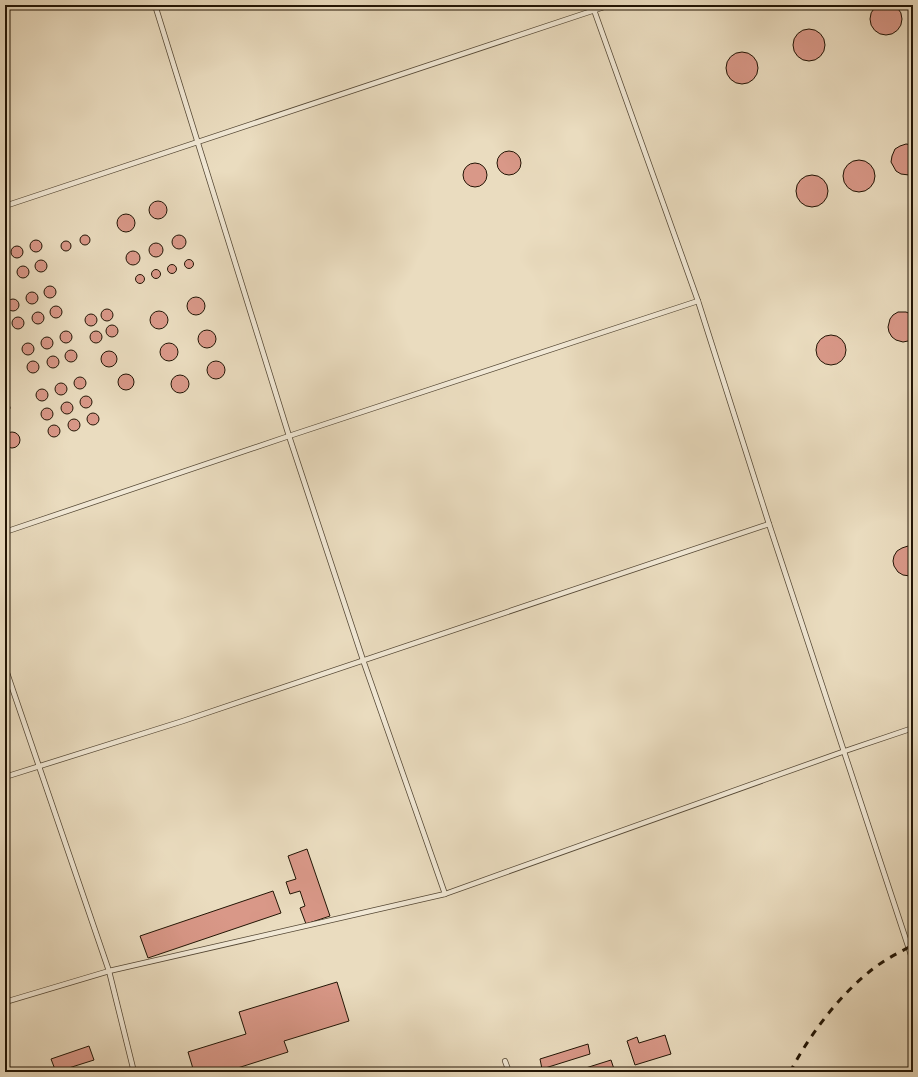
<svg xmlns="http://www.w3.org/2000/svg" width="918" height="1077" viewBox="0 0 918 1077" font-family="'EB Garamond',serif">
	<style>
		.building { fill: #d99888; stroke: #221505 }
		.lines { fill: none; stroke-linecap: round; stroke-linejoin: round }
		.service-casing { stroke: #544734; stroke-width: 6 }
		.service { stroke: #f1e8d5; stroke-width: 4.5 }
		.rail { stroke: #221505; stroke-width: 3; stroke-dasharray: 7 7; stroke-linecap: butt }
	</style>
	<rect width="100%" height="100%" fill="#eadcbf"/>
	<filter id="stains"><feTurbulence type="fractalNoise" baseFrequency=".005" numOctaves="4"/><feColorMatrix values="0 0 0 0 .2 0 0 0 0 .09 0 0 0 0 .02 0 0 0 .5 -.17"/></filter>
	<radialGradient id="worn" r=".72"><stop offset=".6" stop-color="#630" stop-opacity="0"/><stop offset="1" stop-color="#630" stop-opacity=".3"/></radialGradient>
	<!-- building -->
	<g class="building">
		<circle cx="886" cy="19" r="16"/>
		<circle cx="809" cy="45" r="16"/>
		<circle cx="742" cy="68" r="16"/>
		<polygon points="906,144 913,145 913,174 909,175 901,174 896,171 891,162 892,156 895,149 900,146"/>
		<circle cx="509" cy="163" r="12"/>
		<circle cx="859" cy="176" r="16"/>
		<circle cx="475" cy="175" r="12"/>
		<circle cx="812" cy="191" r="16"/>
		<circle cx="158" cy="210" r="9"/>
		<circle cx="126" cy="223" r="9"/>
		<circle cx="85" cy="240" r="5"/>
		<circle cx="179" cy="242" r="7"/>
		<circle cx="36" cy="246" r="6"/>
		<circle cx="66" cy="246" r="5"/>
		<circle cx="156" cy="250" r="7"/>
		<circle cx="17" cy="252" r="6"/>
		<circle cx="133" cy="258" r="7"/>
		<circle cx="189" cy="264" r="4.5"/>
		<circle cx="41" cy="266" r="6"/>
		<circle cx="172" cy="269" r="4.5"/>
		<circle cx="23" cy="272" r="6"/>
		<circle cx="156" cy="274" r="4.5"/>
		<polygon points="5,271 8,274 9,277 8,280 5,283"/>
		<circle cx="140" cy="279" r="4.5"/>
		<circle cx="50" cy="292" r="6"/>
		<circle cx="32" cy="298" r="6"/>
		<circle cx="196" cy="306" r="9"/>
		<circle cx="13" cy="305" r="6"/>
		<circle cx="56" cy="312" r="6"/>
		<circle cx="107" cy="315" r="6"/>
		<circle cx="159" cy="320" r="9"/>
		<circle cx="38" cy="318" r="6"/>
		<polygon points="898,312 906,312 913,315 913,338 908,341 903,342 896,340 892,337 889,332 888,327 890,319 893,315"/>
		<circle cx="91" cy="320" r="6"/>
		<circle cx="18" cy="323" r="6"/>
		<circle cx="112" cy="331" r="6"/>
		<circle cx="207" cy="339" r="9"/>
		<circle cx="66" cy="337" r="6"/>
		<circle cx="96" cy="337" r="6"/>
		<circle cx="831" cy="350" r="15"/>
		<circle cx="47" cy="343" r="6"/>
		<circle cx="169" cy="352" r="9"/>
		<circle cx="28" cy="349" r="6"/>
		<circle cx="71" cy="356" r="6"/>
		<circle cx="109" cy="359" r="8"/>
		<circle cx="53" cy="362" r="6"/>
		<circle cx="216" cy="370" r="9"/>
		<circle cx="33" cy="367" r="6"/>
		<circle cx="126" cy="382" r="8"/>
		<circle cx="180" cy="384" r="9"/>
		<circle cx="80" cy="383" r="6"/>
		<circle cx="61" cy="389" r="6"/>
		<polygon points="913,386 913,408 909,402 909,397 910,391"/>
		<circle cx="42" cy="395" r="6"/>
		<circle cx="86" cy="402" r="6"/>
		<polygon points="5,400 9,404 10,408 8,413 5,416"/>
		<circle cx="67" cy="408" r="6"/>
		<circle cx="47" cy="414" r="6"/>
		<circle cx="93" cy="419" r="6"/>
		<circle cx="74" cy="425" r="6"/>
		<circle cx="54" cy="431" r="6"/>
		<circle cx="12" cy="440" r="8"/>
		<polygon points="908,546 913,547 913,576 910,576 903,575 898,572 894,566 893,561 894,556 897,551 902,548"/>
		<polygon points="307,849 330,916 306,924 300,908 305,906 300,891 290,894 286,882 296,879 288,856"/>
		<polygon points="273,891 281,913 148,958 140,936"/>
		<polygon points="337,982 349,1021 284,1041 288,1052 225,1072 194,1072 188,1052 246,1034 239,1012"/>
		<polygon points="665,1035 671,1054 635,1065 627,1041 637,1037 639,1043"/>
		<polygon points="588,1044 590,1054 542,1069 540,1059"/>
		<polygon points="89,1046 94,1060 56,1072 51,1059"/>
		<polygon points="611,1060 615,1072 573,1072"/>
	</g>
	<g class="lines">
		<defs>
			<g id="service">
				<polyline points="155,5 289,436 363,660 445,894"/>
				<polyline points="594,10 698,301 769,524"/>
				<polyline points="5,206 610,5"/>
				<polyline points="5,532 289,436 698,301"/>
				<polyline points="5,667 109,971 134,1072"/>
				<polyline points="5,777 183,721 769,524 913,961"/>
				<polyline points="5,1002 109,971 445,894 845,751 913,728"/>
				<polyline points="505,1061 509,1072"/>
				<polyline points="124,1072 133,1069"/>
			</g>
		</defs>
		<!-- service casing -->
		<use href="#service" class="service-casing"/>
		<!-- service -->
		<use href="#service" class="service"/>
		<!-- rail -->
		<path class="rail" d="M790,1072c19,-36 47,-74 79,-100 13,-11 29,-19 44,-27"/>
	</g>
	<!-- margin -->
	<rect width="918" height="1077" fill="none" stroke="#eadcbf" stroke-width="20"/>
	<rect x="6" y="6" width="906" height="1065" fill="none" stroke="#221505" stroke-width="2"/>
	<rect x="10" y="10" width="898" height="1057" fill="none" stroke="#221505"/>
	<rect width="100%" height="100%" filter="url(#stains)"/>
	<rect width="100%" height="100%" fill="url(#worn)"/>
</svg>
